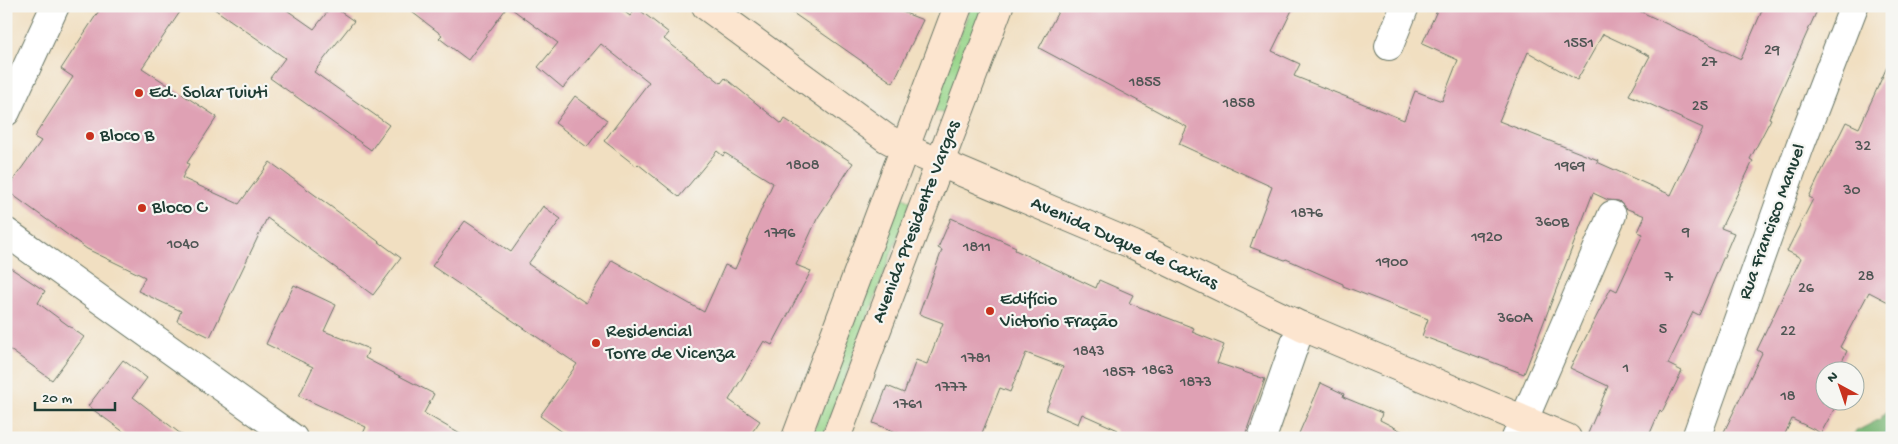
<svg xmlns="http://www.w3.org/2000/svg" width="1898" height="444" viewBox="0 0 1898 444" font-family="'Gochi Hand',sans-serif">
	<style>
		.green { fill: #98d58a; stroke: #5c895f }
		.forest { fill: #7ab676; stroke: #4c7a55 }
		.lines { fill: none; stroke-linecap: round; stroke-linejoin: round }
		.stream { stroke: #71bbea; stroke-width: 8 }
		.building { fill: #dfa1b4; fill-rule: evenodd }
		.street-casing { stroke: #687665; stroke-width: 30 }
		.secondary-casing { stroke: #687665; stroke-width: 30 }
		.street { stroke: #fff; stroke-width: 28 }
		.secondary { stroke: #fce5cf; stroke-width: 28 }
		.poi-dot { fill: #c8321e; stroke: #f6f6f2; stroke-width: 2 }
		.labels { text-anchor: middle; dominant-baseline: central; stroke-width: 4.5; stroke-linejoin: round; paint-order: stroke }
		.number-label { font-size: 16px; fill: #4f5654 }
		.poi-label { font-size: 19px; fill: #1f3d34; stroke: #f6f6f2; text-anchor: start }
		.street-label { font-size: 19px; fill: #1f3d34; stroke: #f6f6f2 }
	</style>
	<rect width="100%" height="100%" fill="#f6f6f2"/>
	<filter id="ink" filterUnits="userSpaceOnUse"><feTurbulence type="fractalNoise" baseFrequency=".02" numOctaves="2"/><feDisplacementMap in="SourceGraphic" scale="10" xChannelSelector="R" yChannelSelector="G"/><feConvolveMatrix kernelMatrix="1 2 1 2 8 2 1 2 1" color-interpolation-filters="sRGB"/></filter>
	<filter id="wash" filterUnits="userSpaceOnUse"><feTurbulence type="fractalNoise" baseFrequency=".0096" numOctaves="4" result="noise"/><feDisplacementMap in="SourceGraphic" scale="20" xChannelSelector="R" yChannelSelector="G"/><feGaussianBlur stdDeviation="1.12" result="paint"/><feColorMatrix in="noise" values="0 0 0 0 0 0 0 0 0 0 0 0 0 0 0 0 0 1.4 0 .05"/><feComposite in="paint" operator="in"/></filter>
	<g filter="url(#wash)">
		<rect width="100%" height="100%" fill="#f1dfc1"/>
		<!-- green -->
		<g class="green">
			<polygon points="971,6 986,6 945,114 932,110"/>
			<polygon points="900,195 911,201 823,438 811,438"/>
		</g>
		<!-- forest -->
		<polygon class="forest" points="1892,404 1892,438 1852,438 1855,432 1880,419"/>
		<g class="lines">
			<!-- stream -->
			<polyline class="stream" points="1887,438 1892,432"/>
		</g>
		<g id="blocks">
			<!-- building -->
			<g class="building">
				<polygon points="102,6 184,6 142,68 217,117 187,163 189,164 182,178 239,204 270,162 401,258 373,295 267,218 210,337 177,321 181,311 138,291 145,277 87,249 6,190 41,141 34,137 73,77 61,69"/>
				<polygon points="210,6 281,6 314,29 332,6 354,21 314,72 389,125 371,150 270,78 285,58"/>
				<polygon points="404,6 508,6 468,60 439,38 442,35"/>
				<polygon points="508,6 617,6 630,16 637,8 669,33 664,39 721,83 725,78 782,124 785,119 853,163 817,219 796,265 811,271 772,345 764,341 729,400 760,421 748,438 571,438 540,416 577,364 432,266 465,221 511,252 543,206 561,219 528,264 586,303 612,260 704,312 725,265 735,269 773,183 725,153 723,156 717,151 679,197 638,164 636,166 604,141 649,82 601,44 563,88 538,67 558,43"/>
				<polygon points="783,6 887,6 923,20 893,83"/>
				<path d="M1061,6h233l-22,45 28,13 -6,12 110,44 11,-29 27,10 16,-41 -36,-16 17,-38h190l112,53 23,-53h55l-50,112 2,1 -21,40 3,2 -32,67 13,5 -35,82 -6,-3 -25,52 14,7 -20,41 -2,-2 -12,28h-62l22,-52 -38,-18 41,-80 6,3 26,-57 -5,-2 7,-16 -20,-8 -6,-7 -11,-1 -15,-7 -69,181 -102,-38 6,-17 -85,-33v-2l-57,-25 -1,1 -35,-13 22,-60 -93,-43 8,-17 -148,-79zM1603,34l47,22 -21,39 74,33 -32,67 -74,-33 1,-2 -99,-39 29,-69 49,28z"/>
				<polygon points="1892,56 1892,304 1869,292 1840,347 1847,351 1837,372 1826,372 1826,395 1822,402 1838,402 1821,433 1792,419 1783,438 1721,438 1762,353 1757,350 1801,258 1787,251 1813,199 1809,197 1846,122 1859,128"/>
				<polygon points="575,96 607,120 587,147 555,123"/>
				<polygon points="951,218 1016,247 1015,250 1096,288 1099,280 1133,295 1129,303 1194,328 1192,332 1224,345 1217,363 1265,379 1244,438 1115,438 1118,430 1082,414 1078,424 1046,410 1063,367 1026,353 1010,392 1000,388 980,438 911,438 873,423 887,386 904,393 916,360 927,364 943,323 919,314 942,250 938,248"/>
				<polygon points="6,265 45,291 38,303 84,337 52,380 6,347"/>
				<polygon points="294,285 336,305 324,331 369,349 365,358 434,394 424,413 467,438 361,438 366,427 299,396 313,367 266,344"/>
				<polygon points="123,360 147,378 133,397 186,438 132,438 88,406"/>
				<polygon points="1321,383 1344,394 1343,397 1382,413 1380,420 1415,438 1297,438"/>
			</g>
		</g>
	</g>
	<g filter="url(#ink)">
		<use href="#blocks" fill-opacity="0" stroke="#687665" stroke-width="1"/>
		<g class="lines">
			<defs>
				<g id="street">
					<polyline points="1389,46 1405,6"/>
					<polyline points="6,112 55,6"/>
					<polyline points="6,232 293,438"/>
					<polyline points="1262,438 1301,326"/>
					<polyline points="1516,438 1612,215"/>
					<polyline points="1696,438 1800,146 1854,6"/>
				</g>
				<g id="secondary">
					<polyline points="706,6 886,138 905,148 1134,245 1301,326 1567,438"/>
					<polyline points="796,438 958,6"/>
					<polyline points="836,438 999,6"/>
				</g>
			</defs>
			<!-- street casing -->
			<use href="#street" class="street-casing"/>
			<!-- secondary casing -->
			<use href="#secondary" class="secondary-casing"/>
			<!-- street -->
			<use href="#street" class="street"/>
			<!-- secondary -->
			<use href="#secondary" class="secondary"/>
		</g>
	</g>
	<!-- markers -->
	<g class="poi-dot">
		<circle cx="139" cy="93" r="5"/>
		<circle cx="90" cy="136" r="5"/>
		<circle cx="142" cy="208" r="5"/>
		<circle cx="990" cy="311" r="5"/>
		<circle cx="596" cy="343" r="5"/>
	</g>
	<g class="labels">
		<!-- number labels -->
		<g class="number-label">
			<text x="1579" y="44">1551</text>
			<text x="1772" y="51">29</text>
			<text x="1709" y="63">27</text>
			<text x="1145" y="83">1855</text>
			<text x="1239" y="104">1858</text>
			<text x="1700" y="107">25</text>
			<text x="1863" y="147">32</text>
			<text x="803" y="166">1808</text>
			<text x="1570" y="167">1969</text>
			<text x="1852" y="191">30</text>
			<text x="1307" y="214">1876</text>
			<text x="1552" y="223">360B</text>
			<text x="1686" y="233">9</text>
			<text x="780" y="234">1796</text>
			<text x="1487" y="238">1920</text>
			<text x="183" y="245">1040</text>
			<text x="977" y="248">1811</text>
			<text x="1392" y="263">1900</text>
			<text x="1866" y="277">28</text>
			<text x="1669" y="278">7</text>
			<text x="1806" y="289">26</text>
			<text x="1515" y="319">360A</text>
			<text x="1663" y="330">5</text>
			<text x="1788" y="332">22</text>
			<text x="1089" y="352">1843</text>
			<text x="976" y="359">1781</text>
			<text x="1626" y="369">1</text>
			<text x="1158" y="371">1863</text>
			<text x="1119" y="373">1857</text>
			<text x="1196" y="383">1873</text>
			<text x="951" y="388">1777</text>
			<text x="1788" y="397">18</text>
			<text x="908" y="405">1761</text>
		</g>
		<!-- poi labels -->
		<g class="poi-label">
			<text x="149" y="93">Ed. Solar Tuiuti</text>
			<text x="100" y="136">Bloco B</text>
			<text x="152" y="208">Bloco C</text>
			<text x="1000" y="300">Edifício<tspan x="1000" dy="22">Victorio Fração</tspan></text>
			<text x="606" y="332">Residencial<tspan x="606" dy="22">Torre de Vicenza</tspan></text>
		</g>
		<!-- street labels -->
		<g class="street-label">
			<text transform="translate(917 222) rotate(-69)">Avenida Presidente Vargas</text>
			<text transform="translate(1773 222) rotate(-70)">Rua Francisco Manuel</text>
			<text transform="translate(1124 244) rotate(24)">Avenida Duque de Caxias</text>
		</g>
	</g>
	<!-- margin -->
	<rect width="1898" height="444" fill="none" stroke="#f6f6f2" stroke-width="25"/>
	<!-- north arrow -->
	<g transform="translate(1840 386) rotate(320)"><circle r="24" fill="#f6f6f2" stroke="#a0aca6"/>
	<path d="M0-4L9 19L0 12L-9 19Z" fill="#c8321e"/>
	<text y="-8" font-size="14" font-weight="bold" text-anchor="middle" fill="#1f3d34">N</text>
	</g>
	<!-- scale -->
	<path d="M35 402v8h80v-8" fill="none" stroke="#1f3d34" stroke-width="2.5"/>
	<text x="42" y="402" font-size="15" fill="#1f3d34" stroke="#f6f6f2" stroke-width="4" paint-order="stroke">20 m</text>
</svg>
